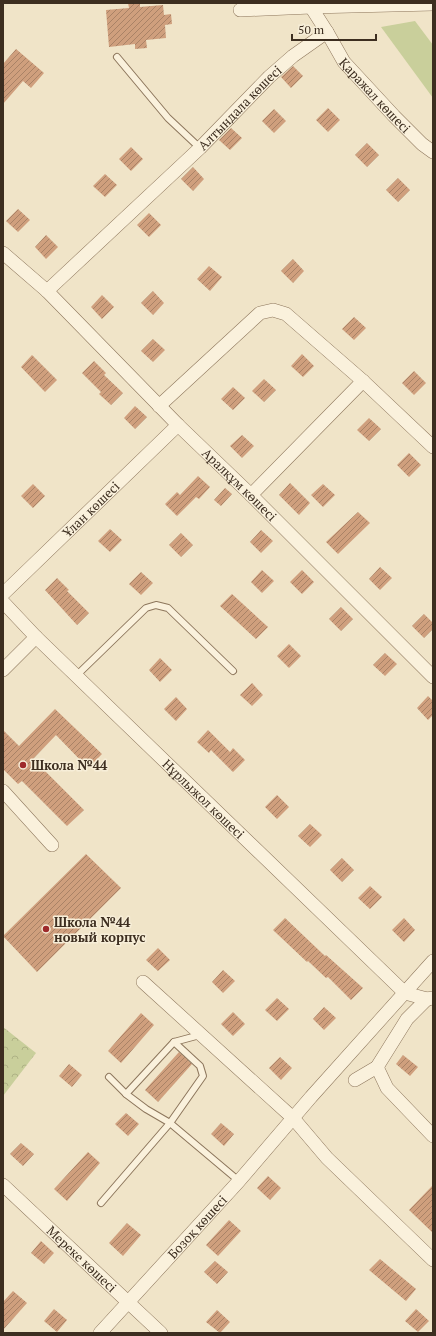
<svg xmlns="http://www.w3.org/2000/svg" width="436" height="1336" viewBox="0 0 436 1336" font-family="'PT Serif',serif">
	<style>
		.grass { fill: #c9cf9b }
		.forest { fill: url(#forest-crowns) }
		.building { fill: url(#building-hatch) }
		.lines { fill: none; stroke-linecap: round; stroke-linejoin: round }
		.service-casing { stroke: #8d765c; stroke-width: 8 }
		.minor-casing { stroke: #8d765c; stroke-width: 14 }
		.service { stroke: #faf1dc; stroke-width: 6 }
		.minor { stroke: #faf1dc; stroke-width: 13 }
		.poi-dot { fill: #9e2a2b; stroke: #f7eed8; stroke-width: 1.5 }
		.labels { text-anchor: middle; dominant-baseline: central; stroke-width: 3; stroke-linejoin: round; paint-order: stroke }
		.street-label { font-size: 13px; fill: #3d2e20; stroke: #f7eed8 }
		.poi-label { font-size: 13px; font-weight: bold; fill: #3d2e20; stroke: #f7eed8; text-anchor: start }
	</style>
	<defs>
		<pattern id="forest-crowns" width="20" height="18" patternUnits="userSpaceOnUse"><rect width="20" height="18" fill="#c9cf9b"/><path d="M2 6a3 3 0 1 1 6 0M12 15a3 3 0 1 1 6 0" fill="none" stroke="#aeb285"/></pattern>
		<pattern id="building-hatch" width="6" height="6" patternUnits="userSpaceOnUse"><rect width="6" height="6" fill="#cf9f7d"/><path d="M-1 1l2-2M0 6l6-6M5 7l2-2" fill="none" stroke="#a98266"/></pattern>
	</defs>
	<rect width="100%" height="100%" fill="#f0e4c8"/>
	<!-- grass -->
	<polygon class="grass" points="415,21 433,45 433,98 381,27"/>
	<!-- forest -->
	<polygon class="forest" points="3,1027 36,1053 3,1096"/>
	<!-- building -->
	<g class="building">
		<polygon points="128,3 140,3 140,7 163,5 164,15 171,14 172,24 165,25 166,38 146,40 147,48 135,49 135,44 109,47 106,10 129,8"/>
		<polygon points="16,49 44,73 31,88 23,81 3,104 3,64"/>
		<polygon points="293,66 303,76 291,88 281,77"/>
		<polygon points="328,108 340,120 328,132 316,120"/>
		<polygon points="274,109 286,121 274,133 262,121"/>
		<polygon points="231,128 242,138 230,150 219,140"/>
		<polygon points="367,143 379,155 367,167 355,155"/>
		<polygon points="131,147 143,159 131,171 119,159"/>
		<polygon points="193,167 204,179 193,191 181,179"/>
		<polygon points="105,174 117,185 105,197 93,186"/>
		<polygon points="398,178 410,190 398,202 386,190"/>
		<polygon points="18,209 30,220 18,232 6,221"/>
		<polygon points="149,213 161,225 149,237 137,225"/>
		<polygon points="46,235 58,247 46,259 35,247"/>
		<polygon points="293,259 304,271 293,283 281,271"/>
		<polygon points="209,266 222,277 210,291 197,279"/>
		<polygon points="153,291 164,303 153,315 141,303"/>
		<polygon points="102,295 114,307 102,319 91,307"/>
		<polygon points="354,317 366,328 354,340 342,329"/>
		<polygon points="153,339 165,350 153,362 141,351"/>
		<polygon points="302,354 314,366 303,377 291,366"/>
		<polygon points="32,355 57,380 45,392 21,367"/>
		<polygon points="94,361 106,373 104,375 123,393 111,405 99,394 101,392 82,373"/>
		<polygon points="414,371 426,383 414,395 402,383"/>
		<polygon points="264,379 276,390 264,402 252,391"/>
		<polygon points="233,387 245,398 233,410 221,399"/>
		<polygon points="135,406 147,417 135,429 124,418"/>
		<polygon points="369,418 381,429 369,441 357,430"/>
		<polygon points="242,435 254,446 242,458 230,446"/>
		<polygon points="409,453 421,465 409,477 397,465"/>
		<polygon points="198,476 210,487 199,499 196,497 177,516 165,504 177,492 180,495"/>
		<polygon points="290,483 310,503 299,515 279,495"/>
		<polygon points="33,484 45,496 33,508 21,496"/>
		<polygon points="323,484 335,495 323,507 311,495"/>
		<polygon points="225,488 232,494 221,506 214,500"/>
		<polygon points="358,512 370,523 338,554 326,542"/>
		<polygon points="110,529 122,540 110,552 98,541"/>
		<polygon points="261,530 273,541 261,553 250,542"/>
		<polygon points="181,533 193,545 181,557 169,545"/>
		<polygon points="380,567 392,578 380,590 369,579"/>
		<polygon points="262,570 274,581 262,593 251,582"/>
		<polygon points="302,570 314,582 302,594 290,582"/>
		<polygon points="141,572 153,583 141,595 129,584"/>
		<polygon points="57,578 69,590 67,591 89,613 77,625 45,590"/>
		<polygon points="232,594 268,627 256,639 220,606"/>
		<polygon points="341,607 353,619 341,631 329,619"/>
		<polygon points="424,614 433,623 433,629 424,638 412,626"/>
		<polygon points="289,644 301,656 289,668 277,656"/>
		<polygon points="385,653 397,664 385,676 373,665"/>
		<polygon points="160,658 172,670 160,682 149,670"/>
		<polygon points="252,683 263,695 252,706 240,695"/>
		<polygon points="428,696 433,701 433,715 428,720 417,708"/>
		<polygon points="176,697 187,709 176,721 164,709"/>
		<polygon points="55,709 102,754 88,768 56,735 33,759 84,810 67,826 22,781 18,784 3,769 3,730 19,746"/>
		<polygon points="208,730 230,752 233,748 245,760 233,772 211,750 209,753 197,742"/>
		<polygon points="277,795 289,807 277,819 265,807"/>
		<polygon points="310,824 322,835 310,847 298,836"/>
		<polygon points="86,854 121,888 37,972 3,936"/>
		<polygon points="342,858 354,870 342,882 330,870"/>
		<polygon points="370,886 382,897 370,909 358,898"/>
		<polygon points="285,918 325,956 326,955 363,988 351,1000 328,977 326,978 308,961 307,962 273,930"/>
		<polygon points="404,918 415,930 404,942 392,930"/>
		<polygon points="158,948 170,960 158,971 146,960"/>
		<polygon points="223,970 235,981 223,993 212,982"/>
		<polygon points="277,998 289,1009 277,1021 265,1010"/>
		<polygon points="324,1007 336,1018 324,1030 313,1019"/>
		<polygon points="233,1012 245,1024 233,1036 221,1024"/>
		<polygon points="141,1013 154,1025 121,1063 108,1051"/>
		<polygon points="179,1052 192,1064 158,1102 145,1090"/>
		<polygon points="403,1055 418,1067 410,1076 396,1064"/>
		<polygon points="280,1057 292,1068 281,1080 269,1068"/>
		<polygon points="69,1064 82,1075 72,1087 59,1076"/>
		<polygon points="126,1113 139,1124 128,1136 115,1124"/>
		<polygon points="221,1123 234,1134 224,1146 211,1134"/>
		<polygon points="21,1143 34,1154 23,1166 10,1154"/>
		<polygon points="88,1152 100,1163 67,1201 54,1189"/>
		<polygon points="268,1176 281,1188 270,1200 257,1188"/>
		<polygon points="433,1185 433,1233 409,1210"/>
		<polygon points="229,1220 241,1231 218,1256 206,1245"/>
		<polygon points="127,1223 141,1235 123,1256 109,1243"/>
		<polygon points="41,1241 54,1253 44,1264 31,1253"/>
		<polygon points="380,1259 416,1289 406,1301 369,1270"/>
		<polygon points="215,1261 228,1272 217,1284 204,1272"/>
		<polygon points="13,1291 27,1303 3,1330 3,1302"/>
		<polygon points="54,1309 67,1320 57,1332 44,1321"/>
		<polygon points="416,1309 429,1321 418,1332 405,1321"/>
		<polygon points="217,1310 230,1322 220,1333 206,1322"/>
	</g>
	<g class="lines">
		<defs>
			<g id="service">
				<polyline points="117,57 168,118 200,148"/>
				<polyline points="77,675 146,608 156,605 168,608 233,671"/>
				<polyline points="200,1035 174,1042 126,1094 146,1109 170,1123 239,1181"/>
				<polyline points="109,1077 126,1094"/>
				<polyline points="101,1203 170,1123 203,1076 200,1066 174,1042"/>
			</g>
			<g id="minor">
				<polyline points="240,10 311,7"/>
				<path id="s1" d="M327,32l17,30 50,54 28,28 11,8"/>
				<path id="s2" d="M3,253l44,38 131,134 73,70 182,182"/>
				<path id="s3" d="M47,291l153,-143 69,-71 24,-21 34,-24 -16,-25 122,-3"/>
				<polyline points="159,406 260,313 273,310 286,314 363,381 433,447"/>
				<polyline points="251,495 363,381"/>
				<path id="s4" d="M3,594l175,-169"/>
				<path id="s5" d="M3,602l33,35 369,356 22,6 6,-1"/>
				<polyline points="3,670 36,637"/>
				<polyline points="3,791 52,845"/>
				<polyline points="143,982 293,1118 327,1158 433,1260"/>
				<polyline points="377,1067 407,1019 427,999"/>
				<polyline points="355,1080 377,1067 387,1088 433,1136"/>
				<path id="s6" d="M3,1185l158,148"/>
				<path id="s7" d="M100,1333l139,-152 72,-84 122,-136"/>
			</g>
		</defs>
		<!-- service casing -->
		<use href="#service" class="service-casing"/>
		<!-- minor casing -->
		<use href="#minor" class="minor-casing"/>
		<!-- service -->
		<use href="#service" class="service"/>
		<!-- minor -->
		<use href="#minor" class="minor"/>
	</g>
	<!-- markers -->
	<g class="poi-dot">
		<circle cx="23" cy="765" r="4"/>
		<circle cx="46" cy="929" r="4"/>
	</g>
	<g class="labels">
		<!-- street labels -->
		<g class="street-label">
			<text stroke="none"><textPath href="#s1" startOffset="80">Қаражал көшесі</textPath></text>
			<text stroke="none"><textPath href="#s3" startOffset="266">Алтындала көшесі</textPath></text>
			<text stroke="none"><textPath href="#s2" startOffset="331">Аралқұм көшесі</textPath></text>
			<text stroke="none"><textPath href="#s4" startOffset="122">Ұлан көшесі</textPath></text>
			<text stroke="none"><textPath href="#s5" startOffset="281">Нұрлыжол көшесі</textPath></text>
			<text stroke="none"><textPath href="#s7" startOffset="144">Бозоқ көшесі</textPath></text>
			<text stroke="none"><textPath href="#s6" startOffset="108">Мереке көшесі</textPath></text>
		</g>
		<!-- poi labels -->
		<g class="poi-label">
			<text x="31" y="765">Школа №44</text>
			<text x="54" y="922">Школа №44<tspan x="54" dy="15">новый корпус</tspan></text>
		</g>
	</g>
	<!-- border -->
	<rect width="436" height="1336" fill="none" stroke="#3d2e20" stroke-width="8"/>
	<!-- scale -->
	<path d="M292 34v6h84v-6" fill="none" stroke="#3d2e20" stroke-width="2"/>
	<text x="298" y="34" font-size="12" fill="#3d2e20" stroke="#f7eed8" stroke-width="3" paint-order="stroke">50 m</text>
</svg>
